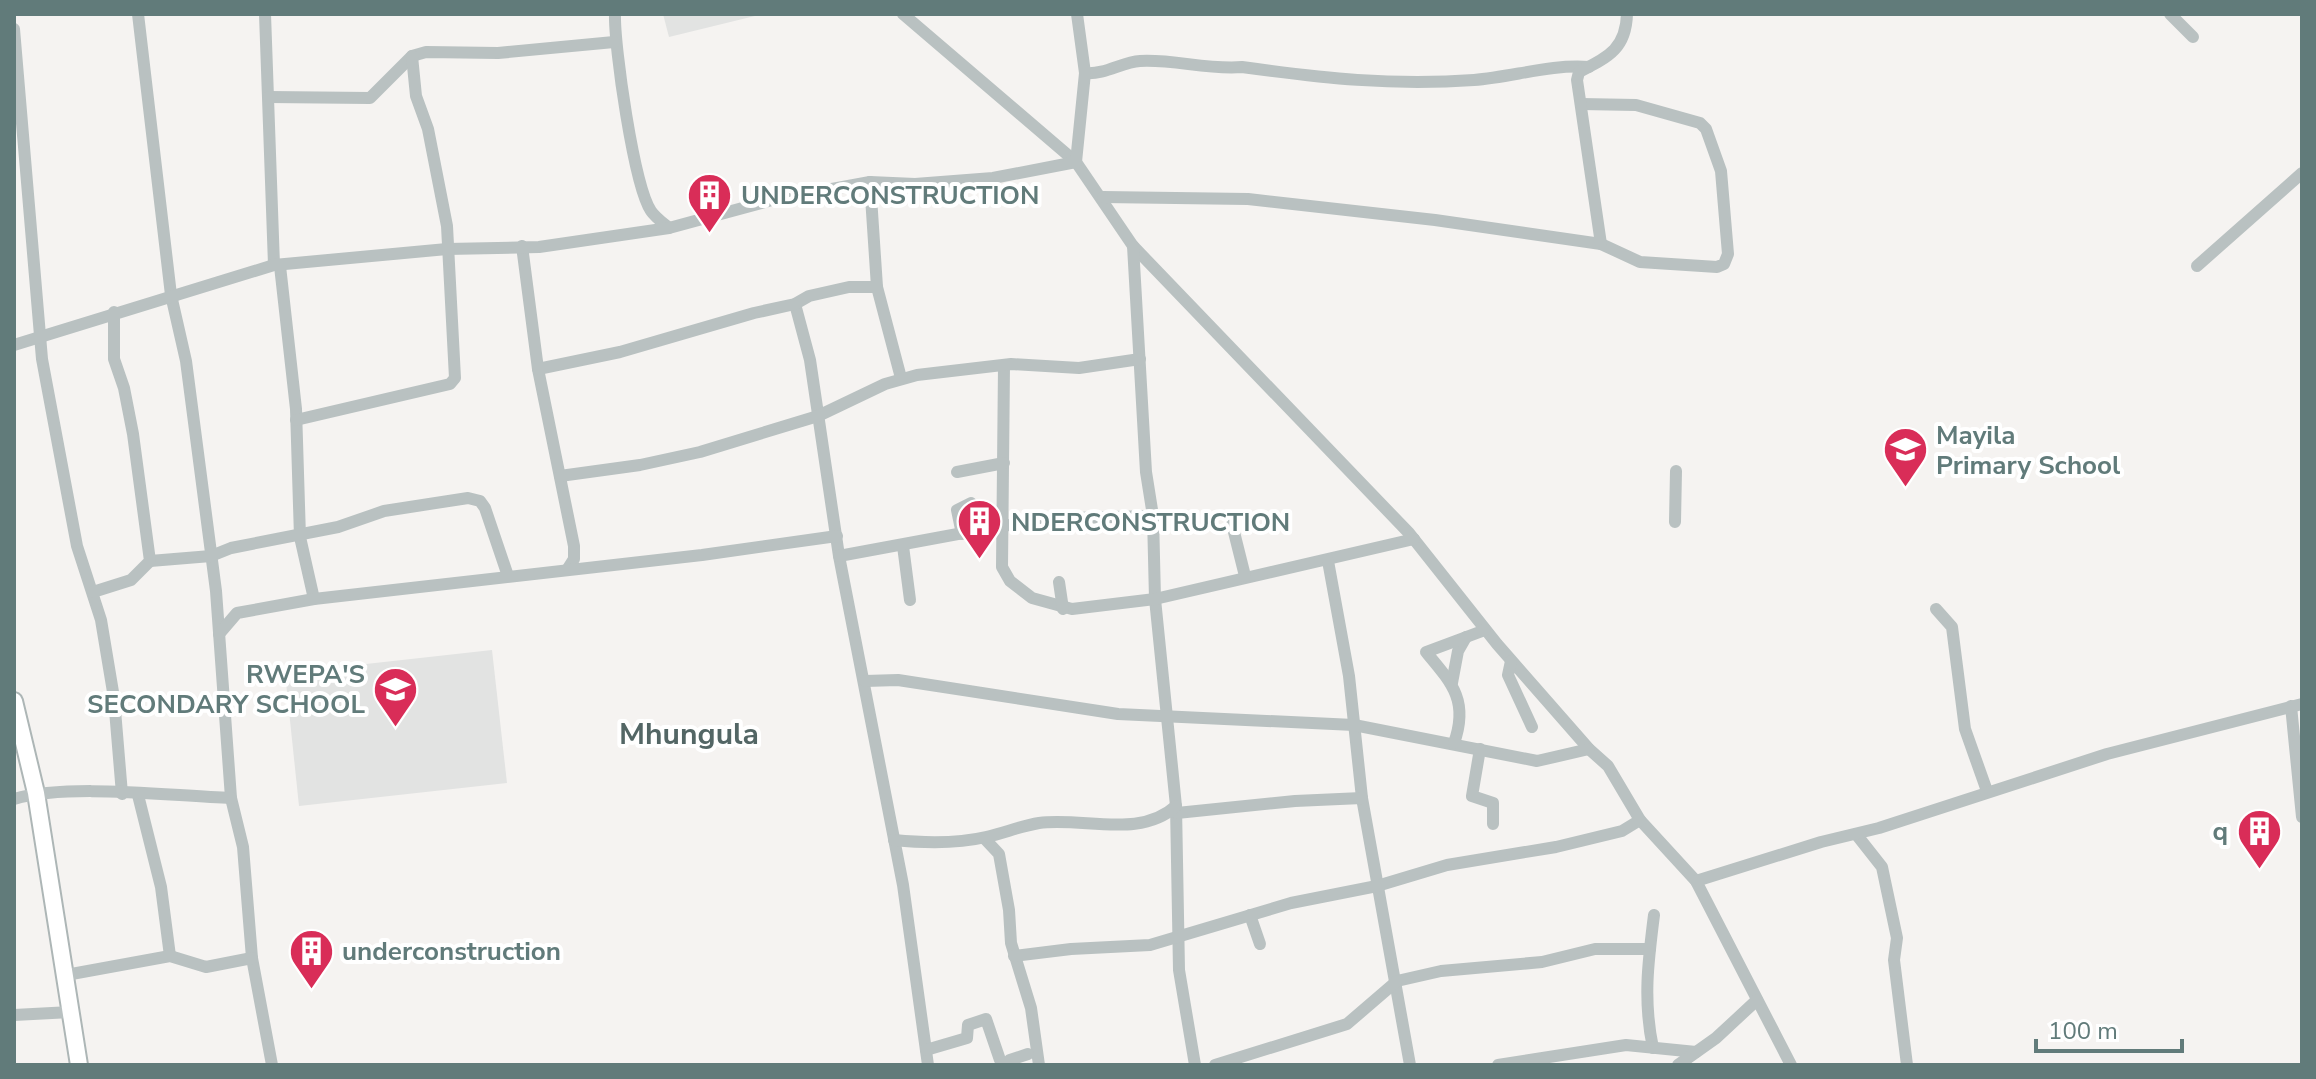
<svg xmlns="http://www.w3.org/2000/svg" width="2316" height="1079" viewBox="0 0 2316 1079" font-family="'Nunito Sans',sans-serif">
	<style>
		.built { fill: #e2e3e2 }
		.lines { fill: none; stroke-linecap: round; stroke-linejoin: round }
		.major-casing { stroke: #adb6b6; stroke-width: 20 }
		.minor { stroke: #b9c1c1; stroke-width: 12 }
		.major { stroke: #fff; stroke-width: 16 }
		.labels { text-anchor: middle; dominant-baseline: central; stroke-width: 8; stroke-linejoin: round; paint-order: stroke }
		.poi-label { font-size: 26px; font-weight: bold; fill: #617b7a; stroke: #fff; text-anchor: start }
		.quarter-label { font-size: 30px; font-weight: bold; fill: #536665; stroke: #fff }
	</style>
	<rect width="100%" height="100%" fill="#f5f3f1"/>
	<!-- built -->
	<g class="built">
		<polygon points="663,14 763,14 669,37"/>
		<polygon points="492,650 507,783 299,806 285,673"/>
	</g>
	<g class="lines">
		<defs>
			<polyline id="major" points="14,701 36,793 79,1065"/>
		</defs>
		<!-- major casing -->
		<use href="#major" class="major-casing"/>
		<!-- minor -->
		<g class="minor">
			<polyline points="138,14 171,295 186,361 216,591 231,798 243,847 252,958 272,1065"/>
			<polyline points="265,14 274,265"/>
			<path d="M615,14c-1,32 19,172 36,197 4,6 12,12 18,17"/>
			<polyline points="903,14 1076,162 1133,246 1409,533 1497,644 1589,749 1608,766 1640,820 1696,881 1791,1065"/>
			<polyline points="2170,14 2193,37"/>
			<polyline points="14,29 42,359 77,546 101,620 114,698 122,794"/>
			<path d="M1085,73c20,2 37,-11 55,-12 34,-2 67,9 102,6 81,11 149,19 232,13 39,-3 76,-16 115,-13"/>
			<polyline points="269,97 370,98 412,56 426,52 498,53 614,42"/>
			<polyline points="870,182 877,287 901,378"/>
			<polyline points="1103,197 1248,199 1435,220 1601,244 1640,262 1717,267 1724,264 1728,254 1721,171 1706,129 1700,123 1636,105 1581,104"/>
			<path d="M1601,244l-24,-164 2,-8c29,-15 47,-23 48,-58"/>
			<polyline points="522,246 538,369 574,546 574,559 567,570"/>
			<polyline points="1133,246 1146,472 1153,516 1155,599 1176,806 1179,970 1195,1065"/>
			<polyline points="280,266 296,409 300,537 314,599"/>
			<polyline points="2197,266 2302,173"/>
			<polyline points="795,304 810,360 839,556 903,885 928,1065"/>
			<polyline points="14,345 274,265 447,249 539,247 669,228 772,200 870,182 915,184 993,178 1076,162 1085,73 1077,14"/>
			<polyline points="1004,366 1002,567 1010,581 1032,598 1072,609 1155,599 1414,539"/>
			<polyline points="538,369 620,352 754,313 795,304 809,296 849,287 877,287"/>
			<polyline points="296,420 450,384 455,378 447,226 428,129 416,96 412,56"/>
			<polyline points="957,472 1004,463"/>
			<polyline points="560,476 640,465 700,452 818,416 885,384 917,375 1011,364 1079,368 1140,359"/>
			<polyline points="1675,522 1676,471"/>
			<polyline points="1232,524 1245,576"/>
			<polyline points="962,534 957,510 971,503"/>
			<polyline points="903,546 910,600"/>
			<polyline points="839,556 1001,526 1071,518 1153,516"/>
			<polyline points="150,561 211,556 231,548 338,527 384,511 468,498 480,501 485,508 508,576"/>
			<polyline points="1328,561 1349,676 1362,798 1410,1065"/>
			<polyline points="1059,582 1063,609"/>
			<polyline points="93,592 131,580 150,561 133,434 124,388 114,359 114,312"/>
			<polyline points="1936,609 1952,627 1965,729 1987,791"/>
			<polyline points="219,634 237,613 314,599 702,555 837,536"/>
			<polyline points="1511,661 1508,675 1532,727"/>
			<polyline points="865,681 898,680 1118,714 1354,725 1537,761 1589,749"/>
			<polyline points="1452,683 1458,651 1466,637"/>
			<polyline points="2291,706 2302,817"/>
			<path d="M1454,743c15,-42 -2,-60 -28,-91l59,-22"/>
			<polyline points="1480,749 1472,796 1493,803 1493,824"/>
			<polyline points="138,795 161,887 170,956"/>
			<path d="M14,799c57,-16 155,-3 217,-1"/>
			<polyline points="1177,813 1295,801 1362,798"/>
			<polyline points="1856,834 1882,867 1897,938 1894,960 1907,1065"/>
			<polyline points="984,838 999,854 1009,910 1011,943 1031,1008 1039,1065"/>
			<path d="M894,840c30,3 62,4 92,-3 18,-4 35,-11 53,-14 45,-6 101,16 137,-17"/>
			<polyline points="1696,881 1821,842 1879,828 2107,754 2302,704"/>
			<polyline points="1250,915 1260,944"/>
			<polyline points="1014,956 1071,949 1150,945 1291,903 1377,886 1447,865 1556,847 1622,831 1640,820"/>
			<polyline points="66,975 170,956 206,967 252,958"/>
			<polyline points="14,1015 71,1012"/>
			<path d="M1653,1048c-10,-47 -5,-86 1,-133"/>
			<polyline points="926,1050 967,1038 968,1025 986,1019 1000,1060"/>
			<polyline points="1010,1065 1010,1060 1028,1054"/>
			<polyline points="1215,1065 1347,1024 1397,981 1441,971 1542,962 1595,949 1650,949"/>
			<polyline points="1498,1065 1626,1045 1696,1052"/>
			<polyline points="1678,1065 1716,1038 1757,1000"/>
		</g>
		<!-- major -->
		<use href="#major" class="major"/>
	</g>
	<!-- icons -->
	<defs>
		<symbol id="building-pin" viewBox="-11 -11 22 30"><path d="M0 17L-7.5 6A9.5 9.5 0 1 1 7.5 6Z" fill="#d92d58" stroke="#fff"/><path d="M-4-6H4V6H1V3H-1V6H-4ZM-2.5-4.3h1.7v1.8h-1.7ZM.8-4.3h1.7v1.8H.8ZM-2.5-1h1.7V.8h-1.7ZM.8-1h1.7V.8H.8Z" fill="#fff"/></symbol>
		<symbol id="school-pin" viewBox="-11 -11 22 30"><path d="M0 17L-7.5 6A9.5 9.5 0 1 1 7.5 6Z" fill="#d92d58" stroke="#fff"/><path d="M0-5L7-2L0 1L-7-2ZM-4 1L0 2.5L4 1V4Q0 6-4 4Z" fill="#fff"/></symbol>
	</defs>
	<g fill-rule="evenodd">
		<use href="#building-pin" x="684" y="170" width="51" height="69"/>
		<use href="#school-pin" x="1880" y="424" width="51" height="69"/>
		<use href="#building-pin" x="954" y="496" width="51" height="69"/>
		<use href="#school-pin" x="370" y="664" width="51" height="69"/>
		<use href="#building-pin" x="2234" y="806" width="51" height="69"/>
		<use href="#building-pin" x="286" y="926" width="51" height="69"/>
	</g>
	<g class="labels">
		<!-- poi labels -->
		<g class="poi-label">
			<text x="741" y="195">UNDERCONSTRUCTION</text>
			<text x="1936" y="435">Mayila<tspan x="1936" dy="30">Primary School</tspan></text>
			<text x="1011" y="522">NDERCONSTRUCTION</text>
			<text x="365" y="674" text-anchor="end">RWEPA'S<tspan x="365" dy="30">SECONDARY SCHOOL</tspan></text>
			<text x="2228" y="831" text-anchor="end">q</text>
			<text x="342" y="951">underconstruction</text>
		</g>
		<!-- quarter labels -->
		<g class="quarter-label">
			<text x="689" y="734">Mhungula</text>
		</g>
	</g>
	<!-- border -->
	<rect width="2316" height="1079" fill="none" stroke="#617b7a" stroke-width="32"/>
	<!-- scale -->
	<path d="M2036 1039v12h146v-12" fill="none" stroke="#617b7a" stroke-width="4"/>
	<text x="2048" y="1039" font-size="24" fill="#617b7a" stroke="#ffffff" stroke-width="6" paint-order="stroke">100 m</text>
</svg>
